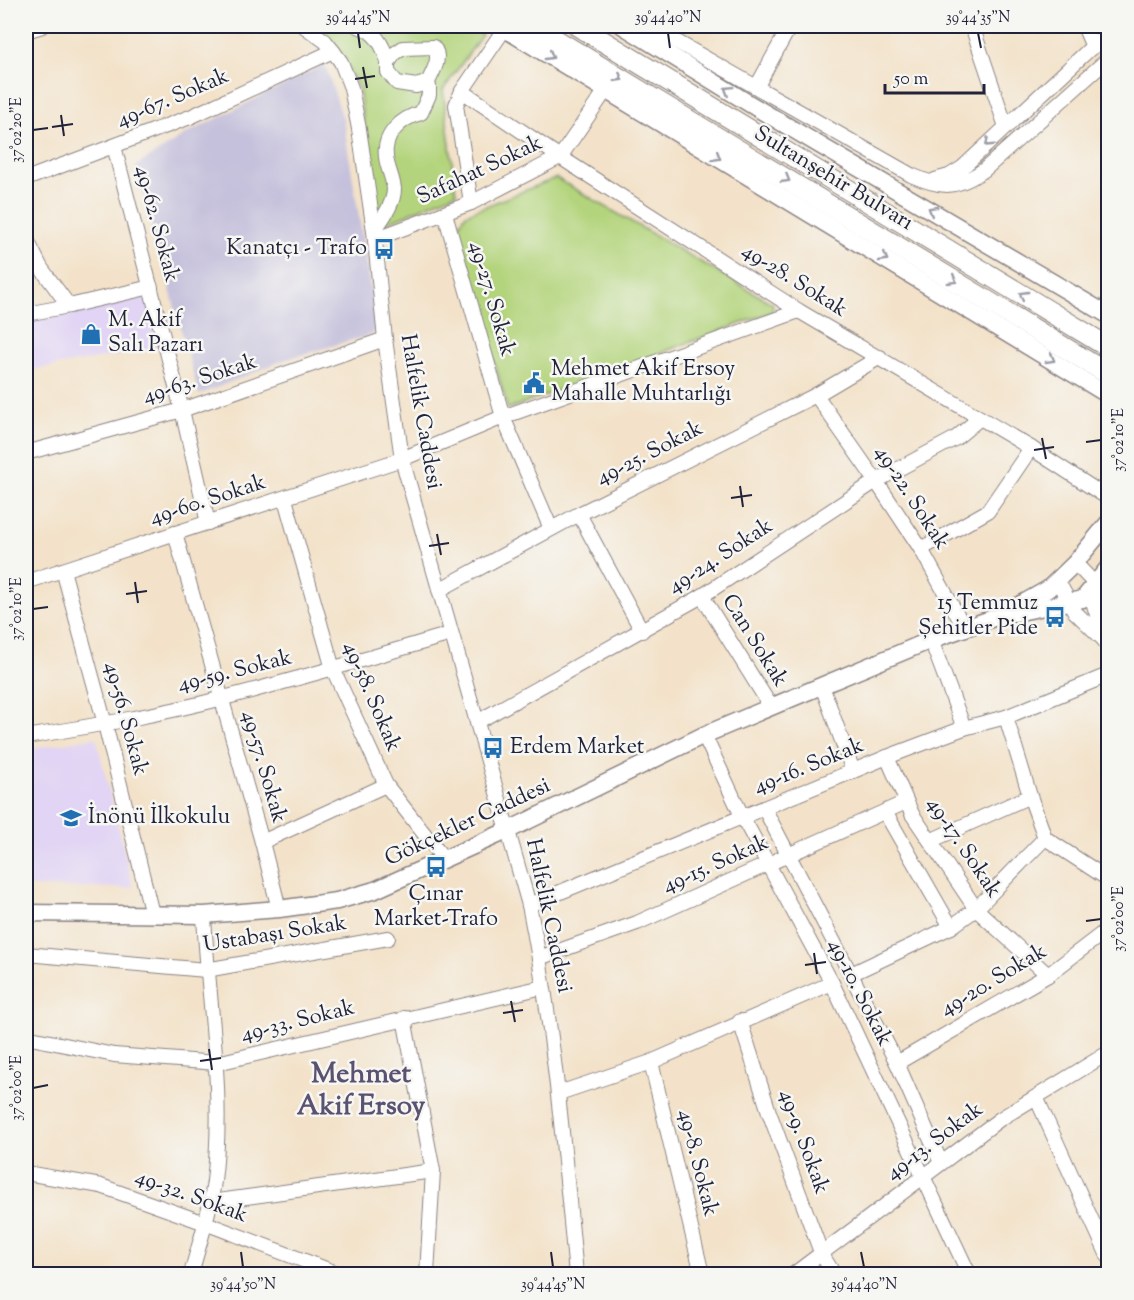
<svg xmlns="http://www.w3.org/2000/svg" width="1134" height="1300" viewBox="0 0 1134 1300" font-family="'Sorts Mill Goudy',serif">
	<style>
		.built { fill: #e1d4f4 }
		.industrial { fill: #c5c0db }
		.green { fill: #b3d47c; stroke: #6a7b5c; stroke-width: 1.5 }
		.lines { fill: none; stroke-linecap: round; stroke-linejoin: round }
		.minor-casing { stroke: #8a8282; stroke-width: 16 }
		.major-casing { stroke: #8a8282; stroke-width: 19 }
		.highway-casing { stroke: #8a8282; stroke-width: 22 }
		.minor { stroke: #fff; stroke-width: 14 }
		.major { stroke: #fff; stroke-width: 16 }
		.highway { stroke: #fff; stroke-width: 20 }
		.oneway { stroke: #9c9ca7 }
		.ticks { fill: none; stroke: #22223b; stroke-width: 2 }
		.labels { text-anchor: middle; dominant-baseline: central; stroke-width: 5; stroke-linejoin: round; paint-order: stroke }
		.street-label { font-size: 22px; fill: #22223b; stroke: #f6f6f2 }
		.poi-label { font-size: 22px; fill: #22223b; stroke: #f6f6f2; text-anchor: start }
		.district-label { font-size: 28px; font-weight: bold; fill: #5b5271; stroke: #f6f6f2 }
		.neatline { fill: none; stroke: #22223b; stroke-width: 2 }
		.ticks-label { font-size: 15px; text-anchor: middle; fill: #22223b }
	</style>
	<rect width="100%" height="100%" fill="#f6f6f2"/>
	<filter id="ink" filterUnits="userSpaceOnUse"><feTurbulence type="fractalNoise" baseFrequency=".0167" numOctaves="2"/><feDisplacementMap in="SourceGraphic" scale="12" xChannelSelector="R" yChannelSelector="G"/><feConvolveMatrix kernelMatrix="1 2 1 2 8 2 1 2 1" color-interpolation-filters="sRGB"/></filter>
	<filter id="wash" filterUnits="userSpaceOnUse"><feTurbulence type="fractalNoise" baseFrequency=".008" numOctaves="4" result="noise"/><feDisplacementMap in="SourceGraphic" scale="24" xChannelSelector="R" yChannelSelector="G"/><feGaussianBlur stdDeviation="1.35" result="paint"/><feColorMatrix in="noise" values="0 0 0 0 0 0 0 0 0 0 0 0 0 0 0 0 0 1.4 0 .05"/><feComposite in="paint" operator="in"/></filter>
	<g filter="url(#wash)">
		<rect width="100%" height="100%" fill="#f3e2c9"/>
		<!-- built -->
		<g class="built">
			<polygon points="147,297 161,348 26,371 26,320"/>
			<polygon points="96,737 133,888 26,887 26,750"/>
		</g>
		<!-- industrial -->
		<polygon class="industrial" points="325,64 343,119 377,327 373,334 284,360 199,395 136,166 188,133"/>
		<!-- green -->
		<g class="green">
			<polygon points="315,26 467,26 482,35 443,90 456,193 384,224 377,218 359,89 345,62"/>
			<polygon points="556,178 773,304 772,312 508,409 456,229 466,214"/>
		</g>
	</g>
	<g filter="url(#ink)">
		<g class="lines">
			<defs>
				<g id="minor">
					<path d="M304,26l21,15 8,10 8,11 10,26 8,41 15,102 11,108 17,120 127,446c25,122 35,246 47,369"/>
					<path d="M358,26c18,5 26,20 30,37"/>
					<path d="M649,26l262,149c32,14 45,14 73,-5l124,-111"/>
					<polyline points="972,26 1006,127"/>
					<polyline points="1084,26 1093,47"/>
					<polyline points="26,31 42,26"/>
					<polyline points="757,86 790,26"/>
					<polyline points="462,91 560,157 799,311 1031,448 1108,498"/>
					<polyline points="114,146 182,410 208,523"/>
					<polyline points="26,179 190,117 333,51"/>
					<polyline points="935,180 949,176 962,168 1108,32"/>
					<polyline points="471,203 456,105 462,91 505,28"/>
					<polyline points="445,214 503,417 551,529"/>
					<path d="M374,231c8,-12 20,-27 20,-42 -1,-11 -7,-22 -8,-32 -3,-22 15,-39 35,-44l8,-18v-9l-3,-3 -10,3 -19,-3 -9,-11v-9l6,-9 9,-6 30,-1c10,10 -1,26 -6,37"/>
					<polyline points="26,238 41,268 69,306"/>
					<polyline points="375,239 471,203 560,157 606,90"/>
					<polyline points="26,314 69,306 151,287"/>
					<polyline points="816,395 876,481 921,549 965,629"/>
					<polyline points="26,453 182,410 385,339"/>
					<polyline points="285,499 333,669 386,785 444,859"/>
					<polyline points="579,514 642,631"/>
					<polyline points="175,533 262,842 279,909"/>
					<polyline points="921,549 988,511 1031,448"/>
					<polyline points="1075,563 1095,584 1094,605 1105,642"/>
					<polyline points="63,570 105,724 152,914"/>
					<polyline points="1057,580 1075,612 1103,639"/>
					<polyline points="26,582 402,459 503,417 799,311"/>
					<polyline points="439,590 579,514 816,395 880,357"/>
					<polyline points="702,596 771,707"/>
					<polyline points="931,640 964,728"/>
					<polyline points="822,686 853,771"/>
					<polyline points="1006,717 1030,796 1045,838 1108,879"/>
					<polyline points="477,722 702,596 876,481 956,438 980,418"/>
					<polyline points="704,735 742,816 832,983 969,1274"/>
					<path d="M26,737c66,-11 132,-22 197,-39 77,-19 152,-42 228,-64"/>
					<polyline points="887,757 912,814 976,909 1048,975"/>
					<polyline points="764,808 897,1063 941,1163"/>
					<polyline points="885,812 951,927"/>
					<polyline points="930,841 1030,796"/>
					<polyline points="262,842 386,785"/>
					<polyline points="529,905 887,757 964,728 1006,717 1108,675"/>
					<polyline points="26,954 206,970 388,938"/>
					<polyline points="539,958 637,923 906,802"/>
					<polyline points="851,974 951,927 976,909 1045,838"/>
					<polyline points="404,1018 433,1171 427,1274"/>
					<polyline points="740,1021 769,1112 822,1255 834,1274"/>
					<polyline points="26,1037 114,1055 217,1063 543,987"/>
					<polyline points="651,1062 702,1274"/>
					<polyline points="897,1063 1048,975 1108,929"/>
					<polyline points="559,1093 651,1062 832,983"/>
					<polyline points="1036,1097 1108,1256"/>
					<polyline points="26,1173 101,1186 205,1223 339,1274"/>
					<polyline points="211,1202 433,1171"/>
					<path d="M191,1274c8,-30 19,-61 23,-93 11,-89 -6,-178 -10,-266"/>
					<polyline points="794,1274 1000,1119 1108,1053"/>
				</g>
				<g id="major">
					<polyline points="500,26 1108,395"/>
					<polyline points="623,26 750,104 1108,315"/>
					<polyline points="1015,613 1083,599 1108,568"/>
					<polyline points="26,913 204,915 279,909 337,901 375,890 509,830 704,735 931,640 1002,615 1048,589 1075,563 1108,523"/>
				</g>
				<g id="highway">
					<polyline points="533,26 1108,374"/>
					<polyline points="578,26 1108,347"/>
				</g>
			</defs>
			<!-- minor casing -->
			<use href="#minor" class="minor-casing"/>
			<!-- major casing -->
			<use href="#major" class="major-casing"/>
			<!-- highway casing -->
			<use href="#highway" class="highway-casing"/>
			<!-- minor -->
			<use href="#minor" class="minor"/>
			<!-- major -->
			<use href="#major" class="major"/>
			<!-- highway -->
			<use href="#highway" class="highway"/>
		</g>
		<!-- one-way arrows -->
		<defs><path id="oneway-chevron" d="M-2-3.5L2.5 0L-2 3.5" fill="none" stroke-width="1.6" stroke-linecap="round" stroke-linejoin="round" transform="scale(1.5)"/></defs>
		<g class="oneway">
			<use href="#oneway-chevron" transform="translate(550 56) rotate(31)"/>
			<use href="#oneway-chevron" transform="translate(619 78) rotate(31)"/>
			<use href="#oneway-chevron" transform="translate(728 90) rotate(-148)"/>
			<use href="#oneway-chevron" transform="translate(989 143) rotate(137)"/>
			<use href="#oneway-chevron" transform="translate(717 157) rotate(31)"/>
			<use href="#oneway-chevron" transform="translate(786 179) rotate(31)"/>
			<use href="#oneway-chevron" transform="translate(932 210) rotate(-149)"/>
			<use href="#oneway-chevron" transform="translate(884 258) rotate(31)"/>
			<use href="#oneway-chevron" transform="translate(953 280) rotate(31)"/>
			<use href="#oneway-chevron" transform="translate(1023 295) rotate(-149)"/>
			<use href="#oneway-chevron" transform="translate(1051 359) rotate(31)"/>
		</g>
	</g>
	<!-- ticks -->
	<path class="ticks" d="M358,33l2,15M668,33l2,15M978,33l3,15M363,67l4,21M355,79l20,-3M61,115l3,21M52,127l21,-3M33,130l15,-2M1042,438l4,21M1086,442l15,-2M1034,450l20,-3M740,486l3,21M731,498l21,-3M437,534l4,21M429,546l20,-3M135,582l3,21M126,594l21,-3M33,609l15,-2M1086,921l15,-2M814,953l3,21M805,965l21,-3M511,1001l4,21M503,1013l20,-3M209,1049l3,21M200,1061l21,-3M33,1088l15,-3M241,1252l2,15M551,1252l2,15M861,1252l3,15"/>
	<!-- icons -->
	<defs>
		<symbol id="bus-bare" viewBox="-9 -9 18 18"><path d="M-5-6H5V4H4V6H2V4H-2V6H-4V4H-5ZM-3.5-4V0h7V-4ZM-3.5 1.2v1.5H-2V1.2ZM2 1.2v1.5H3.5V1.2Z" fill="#1f6fb2" stroke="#f6f6f2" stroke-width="2.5" paint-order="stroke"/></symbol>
		<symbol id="shop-bare" viewBox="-9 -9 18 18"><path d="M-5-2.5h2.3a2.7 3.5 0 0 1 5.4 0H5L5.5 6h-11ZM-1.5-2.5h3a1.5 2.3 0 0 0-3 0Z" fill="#1f6fb2" stroke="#f6f6f2" stroke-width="2.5" paint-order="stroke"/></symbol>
		<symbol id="civic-bare" viewBox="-9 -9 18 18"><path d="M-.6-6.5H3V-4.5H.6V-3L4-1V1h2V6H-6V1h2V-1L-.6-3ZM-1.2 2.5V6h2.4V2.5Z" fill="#1f6fb2" stroke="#f6f6f2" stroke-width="2.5" paint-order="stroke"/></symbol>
		<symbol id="school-bare" viewBox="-9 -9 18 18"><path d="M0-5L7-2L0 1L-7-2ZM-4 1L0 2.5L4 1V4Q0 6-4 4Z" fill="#1f6fb2" stroke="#f6f6f2" stroke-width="2.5" paint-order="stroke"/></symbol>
	</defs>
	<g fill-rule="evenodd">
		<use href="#bus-bare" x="369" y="234" width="30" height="30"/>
		<use href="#shop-bare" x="76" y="319" width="30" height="30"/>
		<use href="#civic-bare" x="519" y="368" width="30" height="30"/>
		<use href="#bus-bare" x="1040" y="602" width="30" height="30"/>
		<use href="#bus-bare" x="478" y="733" width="30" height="30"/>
		<use href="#school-bare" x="56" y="803" width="30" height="30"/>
		<use href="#bus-bare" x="421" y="852" width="30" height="30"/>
	</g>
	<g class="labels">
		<!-- street labels -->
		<g class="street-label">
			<text transform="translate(173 99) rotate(-23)">49-67. Sokak</text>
			<text transform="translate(480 171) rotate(-25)">Safahat Sokak</text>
			<text transform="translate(833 179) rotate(31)">Sultanşehir Bulvarı</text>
			<text transform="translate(156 224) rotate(75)">49-62. Sokak</text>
			<text transform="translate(794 281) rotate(32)">49-28. Sokak</text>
			<text transform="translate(491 299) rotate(74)">49-27. Sokak</text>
			<text transform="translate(200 380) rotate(-18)">49-63. Sokak</text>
			<text transform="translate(420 412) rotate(80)">Halfelik Caddesi</text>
			<text transform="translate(650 454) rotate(-27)">49-25. Sokak</text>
			<text transform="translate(911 498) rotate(57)">49-22. Sokak</text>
			<text transform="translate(208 501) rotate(-18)">49-60. Sokak</text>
			<text transform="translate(721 557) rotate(-33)">49-24. Sokak</text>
			<text transform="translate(754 641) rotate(58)">Can Sokak</text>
			<text transform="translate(235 672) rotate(-14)">49-59. Sokak</text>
			<text transform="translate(371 697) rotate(67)">49-58. Sokak</text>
			<text transform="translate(125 719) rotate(75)">49-56. Sokak</text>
			<text transform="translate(263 767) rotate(74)">49-57. Sokak</text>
			<text transform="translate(809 767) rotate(-22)">49-16. Sokak</text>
			<text transform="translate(468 823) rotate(-25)">Gökçekler Caddesi</text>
			<text transform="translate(963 848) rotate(56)">49-17. Sokak</text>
			<text transform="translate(716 865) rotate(-24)">49-15. Sokak</text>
			<text transform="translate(548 916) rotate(78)">Halfelik Caddesi</text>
			<text transform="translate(275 935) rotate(-9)">Ustabaşı Sokak</text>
			<text transform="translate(994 981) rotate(-31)">49-20. Sokak</text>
			<text transform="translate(859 993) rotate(63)">49-10. Sokak</text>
			<text transform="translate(298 1022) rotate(-14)">49-33. Sokak</text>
			<text transform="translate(803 1142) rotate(70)">49-9. Sokak</text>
			<text transform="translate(935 1142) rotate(-37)">49-13. Sokak</text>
			<text transform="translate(697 1163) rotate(76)">49-8. Sokak</text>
			<text transform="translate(191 1197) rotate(20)">49-32. Sokak</text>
		</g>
		<!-- poi labels -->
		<g class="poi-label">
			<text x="367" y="249" text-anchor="end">Kanatçı - Trafo</text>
			<text x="108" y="321">M. Akif<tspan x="108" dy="25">Salı Pazarı</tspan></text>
			<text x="551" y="370">Mehmet Akif Ersoy<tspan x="551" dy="25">Mahalle Muhtarlığı</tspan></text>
			<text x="1038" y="604" text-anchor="end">15 Temmuz<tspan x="1038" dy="25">Şehitler Pide</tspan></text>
			<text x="510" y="748">Erdem Market</text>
			<text x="88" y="818">İnönü İlkokulu</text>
			<text x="436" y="895" text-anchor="middle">Çınar<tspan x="436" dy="25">Market-Trafo</tspan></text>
		</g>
		<!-- district labels -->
		<g class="district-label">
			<text x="361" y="1075">Mehmet<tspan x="361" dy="32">Akif Ersoy</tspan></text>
		</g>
	</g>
	<!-- margin -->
	<rect width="1134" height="1300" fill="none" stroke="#f6f6f2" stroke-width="66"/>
	<!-- scale -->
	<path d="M885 84v9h99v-9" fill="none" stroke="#22223b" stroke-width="3"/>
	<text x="894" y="84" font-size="18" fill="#22223b" stroke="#f6f6f2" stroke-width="4.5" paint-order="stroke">50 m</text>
	<rect x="33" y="33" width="1068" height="1234" class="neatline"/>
	<g class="ticks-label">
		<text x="358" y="22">39°44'45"N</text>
		<text x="668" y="22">39°44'40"N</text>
		<text x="978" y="22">39°44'35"N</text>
		<text transform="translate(16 130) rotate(-90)" y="5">37°02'20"E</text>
		<text transform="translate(1118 440) rotate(-90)" y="5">37°02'10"E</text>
		<text transform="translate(16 609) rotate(-90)" y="5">37°02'10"E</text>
		<text transform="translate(1118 919) rotate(-90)" y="5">37°02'00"E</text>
		<text transform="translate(16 1088) rotate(-90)" y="5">37°02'00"E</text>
		<text x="243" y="1289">39°44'50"N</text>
		<text x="553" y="1289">39°44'45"N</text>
		<text x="864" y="1289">39°44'40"N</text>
	</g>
</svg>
